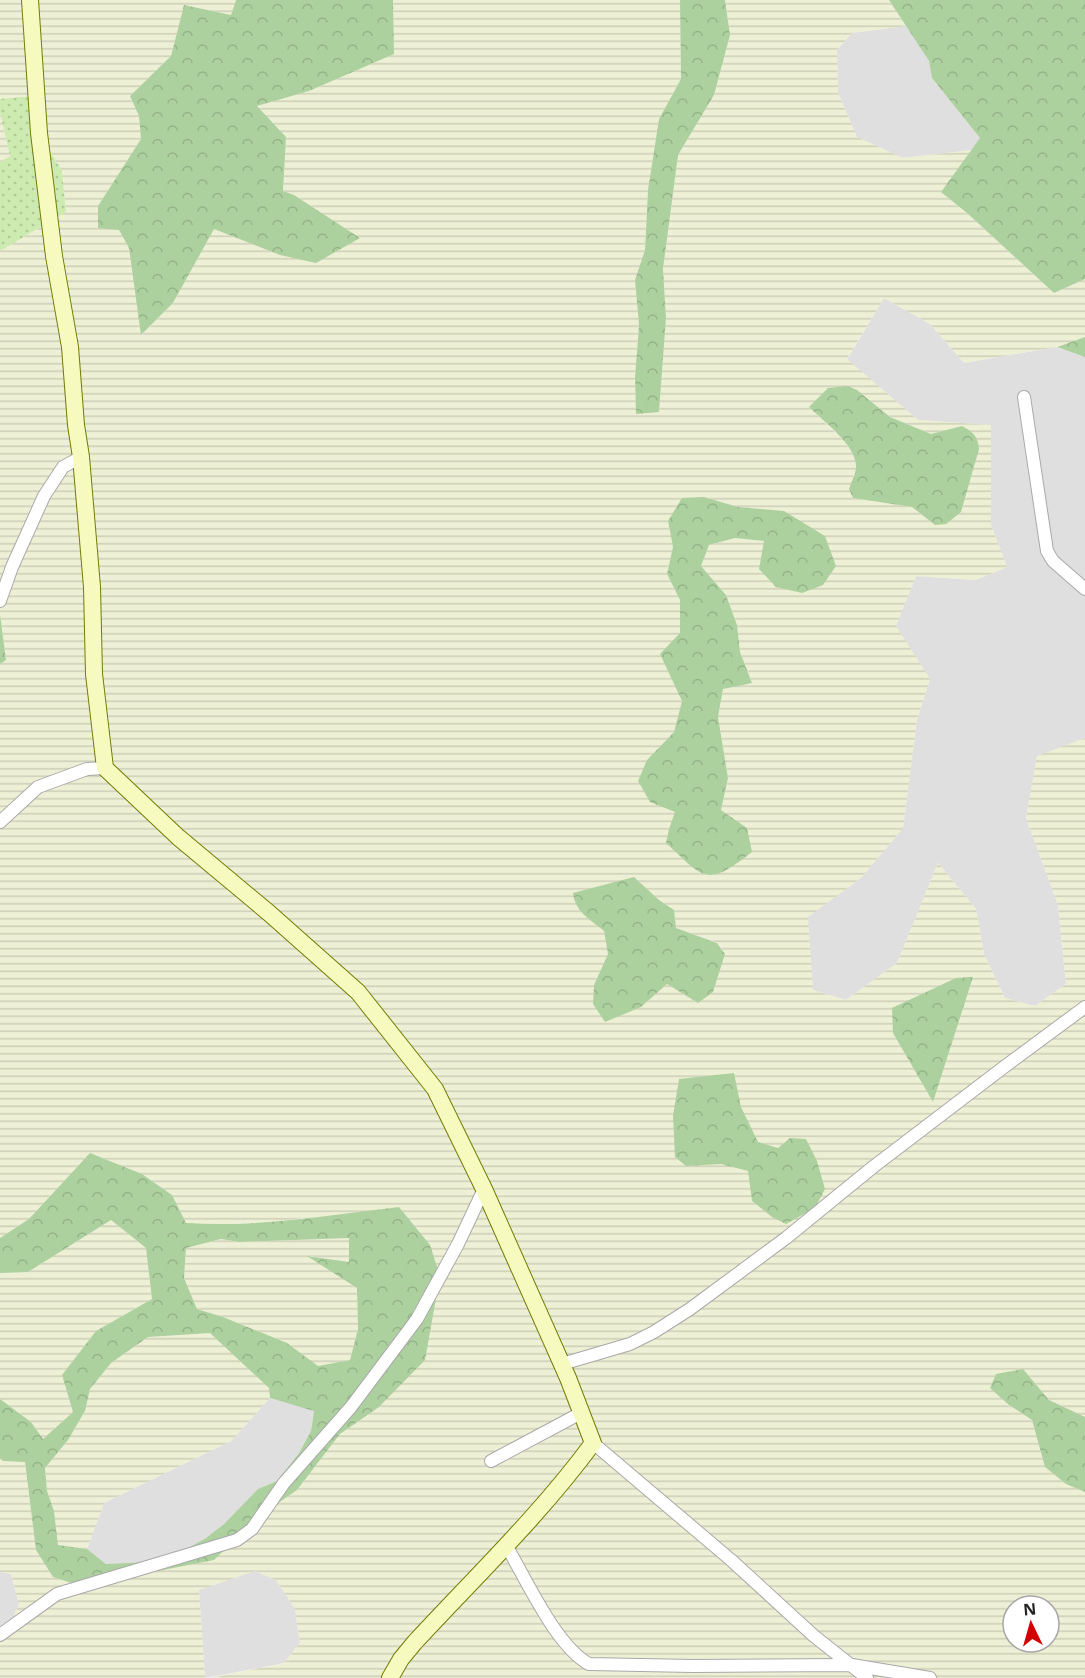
<svg xmlns="http://www.w3.org/2000/svg" width="1085" height="1678" viewBox="0 0 1085 1678" font-family="'Noto Sans',sans-serif">
	<style>
		.residential { fill: #e0dfdf }
		.farmland { fill: url(#farmland-rules); fill-rule: evenodd }
		.grass { fill: url(#grass-dots) }
		.forest { fill: url(#forest-crowns); fill-rule: evenodd }
		.lines { fill: none; stroke-linecap: round; stroke-linejoin: round }
		.street-casing { stroke: #a9a9a9; stroke-width: 14 }
		.secondary-casing { stroke: #707d05; stroke-width: 18 }
		.street { stroke: #fff; stroke-width: 12 }
		.secondary { stroke: #f7fabf; stroke-width: 16 }
	</style>
	<defs>
		<pattern id="farmland-rules" width="6" height="5" patternUnits="userSpaceOnUse" patternTransform="scale(1.5)"><rect width="6" height="5" fill="#eef0d5"/><path d="M0 2.5h6" fill="none" stroke="#ccceb7"/></pattern>
		<pattern id="grass-dots" width="8" height="8" patternUnits="userSpaceOnUse" patternTransform="scale(1.5)"><rect width="8" height="8" fill="#cdebb0"/><path d="M2 2h.1M6 6h.1" fill="none" stroke="#b0c997" stroke-width="1.8" stroke-linecap="round"/></pattern>
		<pattern id="forest-crowns" width="20" height="18" patternUnits="userSpaceOnUse" patternTransform="scale(1.5)"><rect width="20" height="18" fill="#add19e"/><path d="M2 6a3 3 0 1 1 6 0M12 15a3 3 0 1 1 6 0" fill="none" stroke="#95b388"/></pattern>
	</defs>
	<rect width="100%" height="100%" fill="#f2efe9"/>
	<!-- residential -->
	<g class="residential">
		<polygon points="906,26 929,61 932,78 980,138 972,150 902,158 857,137 838,93 837,50 852,33"/>
		<polygon points="884,298 930,324 964,363 1056,347 1085,357 1085,738 1037,757 1026,818 1058,905 1066,984 1035,1006 1005,998 984,954 976,909 938,863 897,963 846,1000 813,990 807,917 861,878 903,828 917,720 930,679 895,626 916,576 976,580 1007,567 991,525 991,425 918,420 847,360"/>
		<polygon points="270,1398 314,1410 311,1431 299,1453 277,1481 258,1489 224,1524 206,1538 165,1561 106,1564 87,1549 104,1503 231,1441"/>
		<polygon points="255,1571 276,1580 295,1609 300,1643 284,1663 205,1678 199,1589"/>
		<polygon points="0,1572 11,1574 19,1605 0,1641"/>
	</g>
	<!-- farmland -->
	<g class="farmland">
		<path d="M0,0h236l-5,15 -47,-10 -13,51 -41,40 9,20 2,23 -43,67 21,24 10,18 13,87 31,-32 41,-74 66,26 79,-17 -65,-43 -11,-4 3,-54 -29,-31 52,-15 85,-37 -1,-54h287l1,79 -22,40 -11,71 -3,60 -10,30 4,45 -4,52 1,37 23,-2 7,-94 -3,-49 15,-114 36,-60 16,-60 -5,-35h164l17,26 -54,7 -15,17 1,43 19,44 46,21 69,-8 -31,42 26,21 87,80 31,-14v58l-29,10 -92,16 -34,-39 -46,-26 -37,61 71,61 73,5v100l16,42 -31,13 -60,-4 -20,50 34,53 -13,41 -14,108 -42,50 -53,39 5,73 33,10 51,-37 41,-100 38,46 8,45 21,44 30,8 31,-22 -8,-79 -32,-87 11,-62 48,-18v679l-36,-17 -26,-31 -14,36 23,15 13,47 21,17 19,8v186h-874l73,-15 16,-20 -5,-34 -19,-29 -21,-9 -56,19 6,88h-205v-37l19,-36 -8,-31 -11,-2v-114l3,3 22,1 11,88 101,25 124,-60 36,-25 43,-56 39,-27 61,-131 -137,-58 -30,4 -60,3 -28,-2 -13,-28 -30,-21 -52,-21 -61,66 -29,19v-574l6,-5 -6,-45v-363l66,-39 -4,-41 -23,-38 -7,-37 -32,3zM857,390l33,27 41,17 31,-8 -27,99 -23,-18 -59,-9 -4,-9 7,-21 -1,-11 -11,-16 -35,-34zM704,497l34,10 46,4 -20,30 -29,-3 -26,7 -8,21 25,29 11,30 3,27 12,30 -29,7 -5,28 10,61 -7,32 26,18 -78,1 7,-17 -26,-10 -3,-42 27,-28 8,-31 -8,-19 6,-49v-33l-13,-26 6,-27 -5,-26zM634,877l25,23 15,10 2,18 42,15 7,11 -27,49 -31,-19 -26,23 -47,-22 14,-31 -4,-24zM1013,1606h36v36h-36z"/>
		<polygon points="0,112 10,157 0,162"/>
		<polygon points="111,1220 146,1248 152,1299 96,1331 62,1375 73,1412 43,1439 31,1422 0,1399 0,1273 28,1272"/>
		<polygon points="349,1238 350,1262 309,1256 357,1288 358,1329 350,1360 318,1367 287,1343 223,1317 197,1309 184,1278 186,1248 221,1239 239,1242"/>
		<polygon points="210,1333 270,1388 270,1398 231,1441 104,1503 87,1549 58,1545 54,1511 47,1491 45,1468 68,1440 85,1411 90,1389 111,1363 148,1337"/>
	</g>
	<!-- grass -->
	<polygon class="grass" points="32,96 39,133 62,171 66,212 0,251 0,162 10,156 0,112 0,99"/>
	<!-- forest -->
	<g class="forest">
		<polygon points="236,0 393,0 394,54 309,91 257,106 286,137 283,191 294,195 360,238 316,263 280,255 214,229 173,303 141,335 129,248 119,230 98,228 98,206 141,139 139,116 130,96 171,56 184,5 231,15"/>
		<polygon points="680,0 725,0 730,35 714,95 678,155 663,269 666,318 659,412 636,414 635,377 639,325 635,280 645,250 648,190 659,119 681,79"/>
		<polygon points="889,0 1085,0 1085,279 1054,293 967,213 941,192 980,138 932,78 929,61"/>
		<polygon points="1085,337 1085,357 1057,347"/>
		<path d="M848,386l9,4 33,27 41,17 31,-8c11,6 16,10 17,23l-18,63 -15,12 -11,1 -23,-18 -59,-9 -4,-9c2,-7 7,-15 7,-23 0,-21 -33,-45 -47,-59l19,-19z"/>
		<path d="M704,497l34,10 46,4 41,25 11,30 -13,19 -21,8 -26,-6 -17,-18 5,-28 -29,-3 -26,7 -8,21 25,29 11,30 3,27 12,31 -29,6 -5,28 10,61 -7,32 26,18 5,24c-46,36 -47,27 -86,-9l3,-14 6,-17 -25,-10 -12,-21 9,-21 27,-28 8,-31 -22,-47 20,-21v-33l-13,-26 6,-27 -5,-26 14,-23z"/>
		<polygon points="0,614 6,660 0,664"/>
		<path d="M634,877l25,23 15,10 2,18 41,15 8,11 -12,38 -15,11 -31,-19 -26,23 -36,15 -12,-18 1,-19 14,-31 -4,-23c-14,-12 -29,-19 -31,-38z"/>
		<polygon points="973,977 933,1102 893,1033 892,1008 956,978"/>
		<polygon points="734,1073 741,1107 758,1142 778,1148 790,1138 806,1139 817,1161 825,1189 815,1208 786,1224 772,1217 752,1201 748,1171 721,1164 686,1166 675,1157 673,1116 679,1079"/>
		<path d="M90,1153l52,21 30,21 14,28c71,5 142,-8 213,-16l31,38 10,31 -15,84 -46,47 -39,27 -43,56 -36,25 -47,45 -133,26 -28,-9 -17,-27 -11,-88 -22,-1 -3,-3v-59l31,23 12,17 30,-27 -11,-37 34,-44 56,-32 -6,-51 -35,-28 -83,52 -28,1v-35l29,-19zM349,1238v24l-42,-6 50,32 1,41 -8,31 -32,6 -31,-23 -64,-26 -26,-8 -13,-31 2,-30 35,-9 18,3zM210,1333l59,55 1,10 44,13 -3,20 -12,22 -22,28 -19,8 -34,35 -18,14 -41,23 -59,3 -19,-15 -29,-4 -4,-34 -7,-20 -2,-23 23,-28 17,-29 5,-22 21,-26 37,-26z"/>
		<polygon points="1023,1369 1049,1400 1085,1417 1085,1492 1066,1484 1045,1467 1032,1420 1009,1405 990,1388 996,1374"/>
	</g>
	<g class="lines">
		<defs>
			<g id="street">
				<polyline points="1024,397 1047,551 1053,561 1085,589"/>
				<polyline points="0,601 12,567 44,496 63,467 81,457"/>
				<polyline points="0,822 38,787 87,769 105,768"/>
				<polyline points="562,1364 630,1344 654,1332 690,1309 786,1238 873,1167 1004,1067 1085,1007"/>
				<polyline points="593,1443 731,1560 814,1636 867,1678"/>
				<polyline points="491,1461 581,1413"/>
				<path d="M507,1547c19,32 49,99 82,117l104,2 159,-1 78,13"/>
				<polyline points="0,1635 57,1594 237,1540 252,1529 284,1483 351,1407 417,1319 458,1244 484,1189"/>
			</g>
			<path id="secondary" d="M30,0l9,133 15,123 16,91 6,78 5,32 11,130 2,87 11,94 73,69 91,76 89,79 77,97 49,100 84,189 25,65c-53,72 -117,133 -178,199l-14,17 -11,19"/>
		</defs>
		<!-- street casing -->
		<use href="#street" class="street-casing"/>
		<!-- secondary casing -->
		<use href="#secondary" class="secondary-casing"/>
		<!-- street -->
		<use href="#street" class="street"/>
		<!-- secondary -->
		<use href="#secondary" class="secondary"/>
	</g>
	<!-- north arrow -->
	<g transform="translate(1031 1624) rotate(355)"><circle r="28" fill="#ffffff" stroke="#a7a7a7" stroke-width="1.5"/>
	<path d="M0-4.5L10 22L0 15L-10 22Z" fill="#d40000"/>
	<text y="-9" font-size="16" font-weight="bold" text-anchor="middle" fill="#222222">N</text>
	</g>
</svg>
